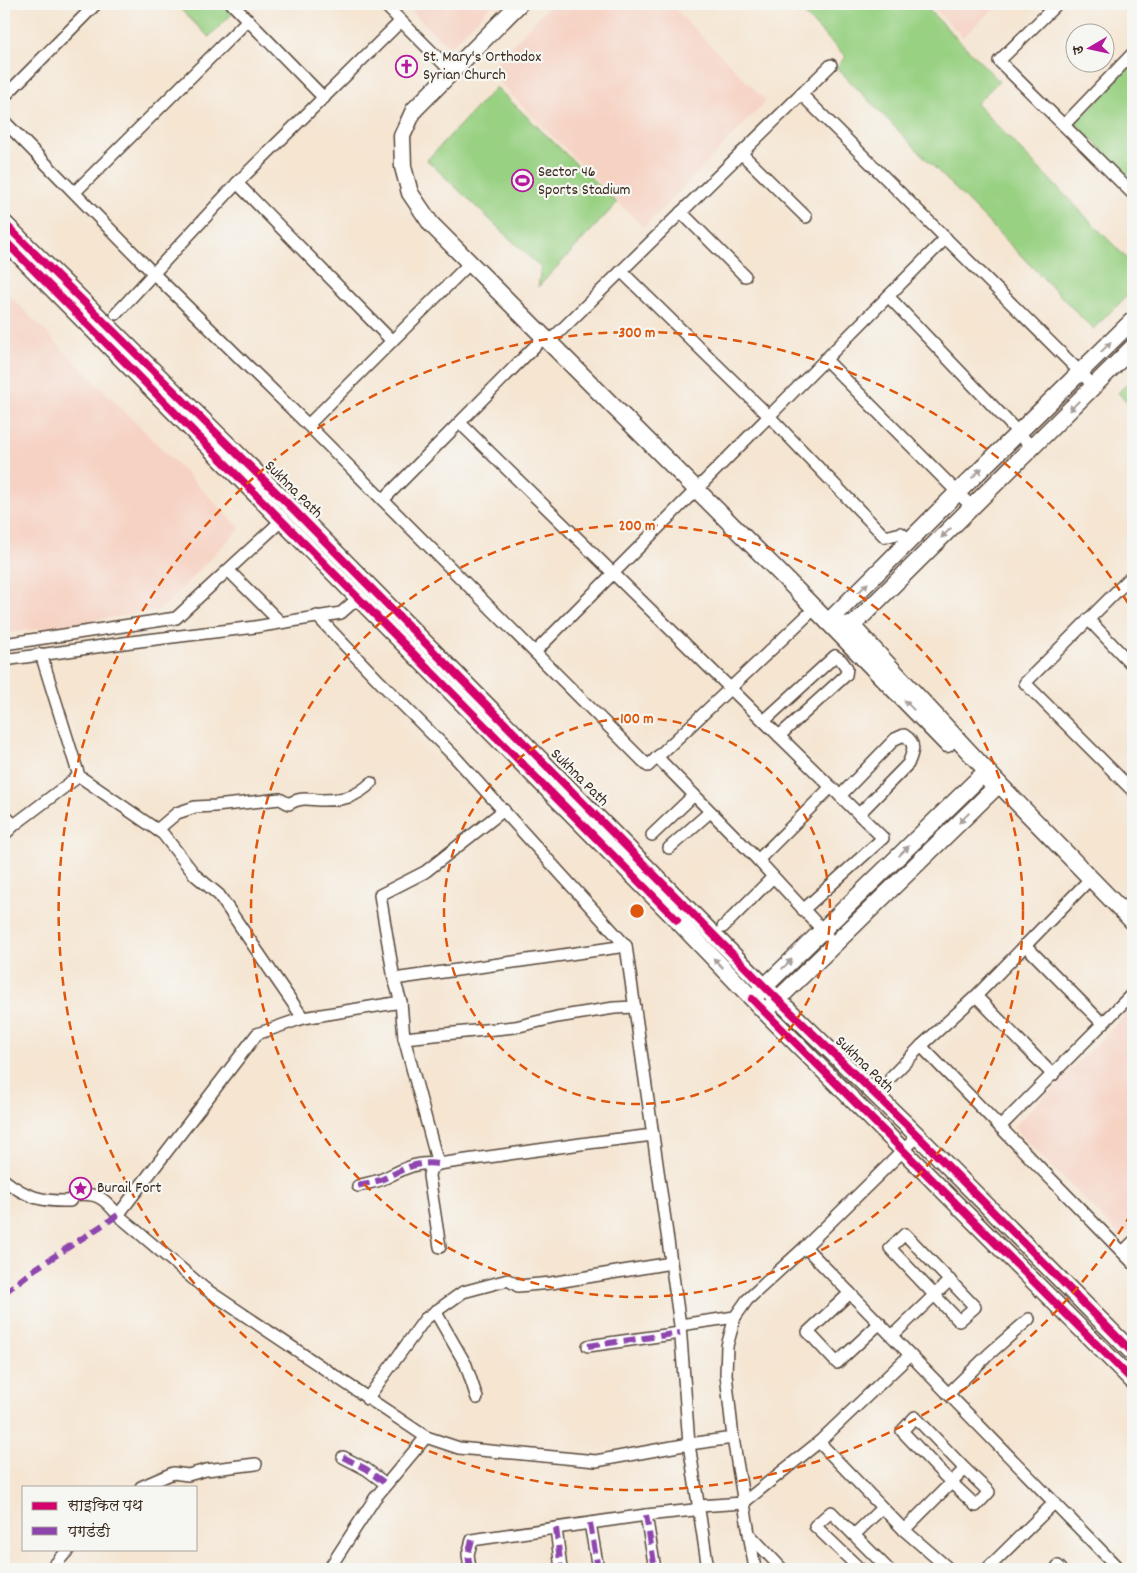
<svg xmlns="http://www.w3.org/2000/svg" width="1137" height="1573" viewBox="0 0 1137 1573" font-family="Dekko,'Playpen Sans Deva',sans-serif">
	<style>
		.built { fill: #f6d2c3 }
		.park { fill: #99d183; stroke: #6a7e50 }
		.lines { fill: none; stroke-linecap: round; stroke-linejoin: round }
		.street-casing { stroke: #574639; stroke-width: 14 }
		.secondary-casing { stroke: #574639; stroke-width: 19 }
		.street { stroke: #fff; stroke-width: 11 }
		.secondary { stroke: #fff; stroke-width: 16 }
		.quiet { stroke: #8e44ad; stroke-width: 6; stroke-dasharray: 12 6; stroke-linecap: butt }
		.cycleway-casing { stroke: #f6f6f2; stroke-width: 11 }
		.cycleway { stroke: #d6006c; stroke-width: 8 }
		.oneway { fill: #a79f9a }
		.ring { fill: none; stroke: #df570d; stroke-width: 2.5; stroke-dasharray: 9 6 }
		.labels { text-anchor: middle; dominant-baseline: central; stroke-width: 4.5; stroke-linejoin: round; paint-order: stroke }
		.poi-label { font-size: 16px; fill: #3b2a1e; stroke: #f6f6f2; text-anchor: start }
		.street-label { font-size: 16px; fill: #3b2a1e; stroke: #f6f6f2 }
		.centre { fill: #df570d; stroke: #f6f6f2; stroke-width: 2.5 }
		.ring-label { font-size: 15px; text-anchor: middle; font-weight: bold; fill: #df570d; stroke: #f6f6f2; stroke-width: 4.5; stroke-linejoin: round; paint-order: stroke }
	</style>
	<rect width="100%" height="100%" fill="#f6f6f2"/>
	<filter id="ink" filterUnits="userSpaceOnUse"><feTurbulence type="fractalNoise" baseFrequency=".02" numOctaves="2"/><feDisplacementMap in="SourceGraphic" scale="10" xChannelSelector="R" yChannelSelector="G"/><feConvolveMatrix kernelMatrix="1 2 1 2 8 2 1 2 1" color-interpolation-filters="sRGB"/></filter>
	<filter id="wash" filterUnits="userSpaceOnUse"><feTurbulence type="fractalNoise" baseFrequency=".0096" numOctaves="4" result="noise"/><feDisplacementMap in="SourceGraphic" scale="20" xChannelSelector="R" yChannelSelector="G"/><feGaussianBlur stdDeviation="1.12" result="paint"/><feColorMatrix in="noise" values="0 0 0 0 0 0 0 0 0 0 0 0 0 0 0 0 0 1.4 0 .05"/><feComposite in="paint" operator="in"/></filter>
	<g filter="url(#wash)">
		<rect width="100%" height="100%" fill="#f5e5d1"/>
		<!-- built -->
		<g class="built">
			<polygon points="404,4 493,4 449,48"/>
			<polygon points="551,4 670,4 766,101 644,228 488,71"/>
			<polygon points="930,4 999,4 963,37"/>
			<polygon points="4,290 240,528 160,610 4,634"/>
			<polygon points="1133,1007 1133,1225 1121,1237 1013,1127"/>
		</g>
		<!-- park -->
		<g class="park">
			<polygon points="175,4 222,4 232,14 209,37"/>
			<polygon points="802,4 923,4 999,81 976,104 1133,265 1133,290 1093,329 836,67 846,57 798,8"/>
			<polygon points="1133,64 1133,168 1127,175 1075,123"/>
			<polygon points="496,87 617,203 538,287 541,268 427,160"/>
			<polygon points="1133,377 1133,408 1118,393"/>
		</g>
	</g>
	<g filter="url(#ink)">
		<g class="lines">
			<defs>
				<g id="street">
					<polyline points="232,4 324,98"/>
					<polyline points="384,4 452,72"/>
					<polyline points="1057,4 999,61 1133,194"/>
					<polyline points="801,94 1094,386"/>
					<polyline points="4,97 96,4"/>
					<polyline points="4,121 154,274 308,425 648,766 814,609"/>
					<polyline points="1064,125 1133,53"/>
					<polyline points="741,153 806,217"/>
					<polyline points="237,183 392,341"/>
					<polyline points="75,192 248,20"/>
					<polyline points="681,212 745,276"/>
					<polyline points="621,271 768,415 885,537 901,533 910,541"/>
					<polyline points="888,296 1032,447"/>
					<polyline points="116,314 237,183 401,21"/>
					<polyline points="549,342 831,65"/>
					<polyline points="825,359 972,507"/>
					<polyline points="460,423 883,838 803,910"/>
					<polyline points="308,425 470,263"/>
					<polyline points="383,500 544,337"/>
					<polyline points="228,570 280,622"/>
					<polyline points="1133,575 1025,683 1133,791"/>
					<polyline points="317,616 380,682 454,756 626,946 680,1325 735,1317"/>
					<polyline points="1088,619 1133,666"/>
					<polyline points="4,644 176,618 281,521"/>
					<polyline points="535,652 946,238"/>
					<polyline points="41,654 79,776 163,834 195,875 219,895 303,1018"/>
					<polyline points="4,660 131,642 255,627 341,613 358,598"/>
					<polyline points="764,721 835,656 841,660 847,668 846,675 779,736"/>
					<polyline points="657,757 758,860 827,935"/>
					<path d="M840,796l55,-57 9,-4c13,8 9,17 4,29l-49,50"/>
					<polyline points="4,815 14,825"/>
					<path d="M157,830l20,-17 18,-6 20,-1 65,-7 9,5c12,-8 21,-4 34,-4 21,0 33,-3 48,-17"/>
					<polyline points="4,835 14,825 79,776"/>
					<polyline points="652,835 694,795"/>
					<polyline points="669,848 710,812"/>
					<polyline points="758,860 831,787"/>
					<polyline points="1122,911 1133,900"/>
					<polyline points="723,927 773,877"/>
					<polyline points="1025,945 1103,1024"/>
					<polyline points="394,979 380,895 425,872 504,810"/>
					<polyline points="976,996 1053,1075"/>
					<polyline points="401,1002 404,1038 515,1027 557,1017 614,1008 635,1007"/>
					<polyline points="404,1038 438,1164 588,1143 653,1135"/>
					<polyline points="921,1046 1133,1263"/>
					<polyline points="891,1077 921,1046 976,996 1091,878"/>
					<polyline points="1000,1127 1133,993"/>
					<polyline points="438,1164 430,1170 429,1176 440,1247"/>
					<path d="M4,1180c22,17 38,22 66,21l4,-6c23,-3 30,3 44,20l86,73 222,149 33,11 137,13 93,-17 44,-6"/>
					<path d="M358,1186c8,-3 19,-4 27,-8 19,-9 31,-17 53,-14"/>
					<polyline points="118,1215 257,1034 303,1018 401,1002 394,979 626,946"/>
					<polygon points="905,1234 975,1307 959,1321 890,1248"/>
					<polyline points="805,1247 1119,1569"/>
					<polyline points="1123,1252 1133,1242"/>
					<polyline points="850,1293 808,1332 837,1363 880,1323"/>
					<polyline points="435,1311 466,1365 477,1398"/>
					<polyline points="680,1325 689,1444 708,1569"/>
					<polyline points="892,1336 950,1280"/>
					<polyline points="588,1346 680,1333"/>
					<polyline points="948,1394 989,1354 1029,1319"/>
					<polyline points="367,1399 425,1319 463,1292 508,1280 518,1286 551,1283 671,1263"/>
					<polyline points="819,1442 904,1530 949,1569"/>
					<polyline points="343,1457 366,1469 386,1484"/>
					<polyline points="141,1487 173,1473 188,1475 206,1470 256,1464"/>
					<polyline points="646,1515 655,1569"/>
					<polyline points="590,1523 598,1569"/>
					<polyline points="556,1528 561,1569"/>
					<path d="M904,1530l61,-61 24,23 -13,14c-12,-12 -25,-23 -36,-35l-38,-40 13,-14 50,52"/>
					<polyline points="854,1535 882,1508"/>
					<polyline points="751,1536 782,1569"/>
					<polyline points="51,1569 69,1549"/>
					<polyline points="329,1569 375,1498 426,1437"/>
					<polyline points="470,1569 468,1554 472,1540 646,1515 694,1510 699,1506 743,1503 819,1442 910,1355"/>
					<polyline points="755,1569 733,1438 726,1374 727,1346 735,1317 747,1300 805,1247 918,1136"/>
					<polyline points="860,1569 815,1526 831,1512 888,1569"/>
					<polyline points="987,1569 1054,1503"/>
					<polyline points="1056,1569 1058,1566 1061,1569"/>
				</g>
				<g id="secondary">
					<polyline points="519,4 414,110 402,136 403,167 410,193 431,224 775,568 828,622 852,626 999,784 770,1007"/>
					<polyline points="4,223 292,508 764,986 918,1136 1133,1353"/>
					<polyline points="4,240 677,920 765,1012 1133,1381"/>
					<polyline points="852,626 1133,347"/>
					<polyline points="947,744 828,622 957,493 1133,320"/>
					<polyline points="989,781 999,784 1133,922"/>
					<polyline points="757,994 979,778"/>
				</g>
			</defs>
			<!-- street casing -->
			<use href="#street" class="street-casing"/>
			<!-- secondary casing -->
			<use href="#secondary" class="secondary-casing"/>
			<!-- street -->
			<use href="#street" class="street"/>
			<!-- secondary -->
			<use href="#secondary" class="secondary"/>
			<!-- quiet -->
			<g class="quiet">
				<path d="M358,1186c8,-3 19,-4 27,-8 19,-9 31,-17 53,-14"/>
				<polyline points="4,1293 35,1269 118,1215"/>
				<polyline points="588,1346 680,1333"/>
				<polyline points="343,1457 366,1469 386,1484"/>
				<polyline points="646,1515 655,1569"/>
				<polyline points="590,1523 598,1569"/>
				<polyline points="556,1528 561,1569"/>
				<polyline points="470,1569 468,1554 472,1540"/>
			</g>
			<defs>
				<g id="cycleway">
					<polyline points="4,223 292,508 764,986 918,1136 1133,1353"/>
					<polyline points="4,240 677,920"/>
					<polyline points="752,999 1133,1381"/>
				</g>
			</defs>
			<!-- cycleway casing -->
			<use href="#cycleway" class="cycleway-casing"/>
			<!-- cycleway -->
			<use href="#cycleway" class="cycleway"/>
		</g>
		<!-- one-way arrows -->
		<defs><path id="oneway-solid" d="M-6-.8H1V-3.2L6.5 0L1 3.2V.8H-6Z" transform="scale(1.25)"/></defs>
		<g class="oneway">
			<use href="#oneway-solid" transform="translate(1106 347) rotate(-45)"/>
			<use href="#oneway-solid" transform="translate(1074 406) rotate(135)"/>
			<use href="#oneway-solid" transform="translate(977 473) rotate(-44)"/>
			<use href="#oneway-solid" transform="translate(946 533) rotate(135)"/>
			<use href="#oneway-solid" transform="translate(863 588) rotate(-45)"/>
			<use href="#oneway-solid" transform="translate(909 705) rotate(-134)"/>
			<use href="#oneway-solid" transform="translate(964 818) rotate(136)"/>
			<use href="#oneway-solid" transform="translate(904 851) rotate(-44)"/>
			<use href="#oneway-solid" transform="translate(718 963) rotate(-134)"/>
			<use href="#oneway-solid" transform="translate(787 964) rotate(-44)"/>
		</g>
	</g>
	<!-- distance rings -->
	<g class="ring">
		<circle cx="637" cy="911" r="193"/>
		<circle cx="637" cy="911" r="386"/>
		<path d="M1131 1214A579 579 0 1 1 1131 608"/>
	</g>
	<!-- icons -->
	<defs>
		<symbol id="church-ring" viewBox="-11 -11 22 22"><circle r="9.5" fill="#f6f6f2" stroke="#b5179e" stroke-width="1.5"/><path d="M-1.2-6h2.4v3.5h3.3v2.4h-3.3V6h-2.4V-.1h-3.3v-2.4h3.3Z" fill="#b5179e"/></symbol>
		<symbol id="stadium-ring" viewBox="-11 -11 22 22"><circle r="9.5" fill="#f6f6f2" stroke="#b5179e" stroke-width="1.5"/><path d="M0-5a6.5 5 0 1 0 0 10a6.5 5 0 1 0 0-10ZM-3.5-1.8h7v3.6h-7Z" fill="#b5179e"/></symbol>
		<symbol id="sight-ring" viewBox="-11 -11 22 22"><circle r="9.5" fill="#f6f6f2" stroke="#b5179e" stroke-width="1.5"/><path d="M0-6L1.8-2.2L6-1.7L2.9 1.2L3.7 5.4L0 3.3L-3.7 5.4L-2.9 1.2L-6-1.7L-1.8-2.2Z" fill="#b5179e"/></symbol>
	</defs>
	<g fill-rule="evenodd">
		<use href="#church-ring" x="394" y="54" width="25" height="25"/>
		<use href="#stadium-ring" x="510" y="168" width="25" height="25"/>
		<use href="#sight-ring" x="68" y="1176" width="25" height="25"/>
	</g>
	<g class="labels">
		<!-- poi labels -->
		<g class="poi-label">
			<text x="423" y="57">St. Mary's Orthodox<tspan x="423" dy="18">Syrian Church</tspan></text>
			<text x="538" y="172">Sector 46<tspan x="538" dy="18">Sports Stadium</tspan></text>
			<text x="97" y="1188">Burail Fort</text>
		</g>
		<!-- street labels -->
		<g class="street-label">
			<text transform="translate(293 490) rotate(45)">Sukhna Path</text>
			<text transform="translate(579 778) rotate(45)">Sukhna Path</text>
			<text transform="translate(864 1065) rotate(44)">Sukhna Path</text>
		</g>
	</g>
	<circle cx="637" cy="911" r="8" class="centre"/>
	<g class="ring-label">
		<text x="637" y="337">300 m</text>
		<text x="637" y="530">200 m</text>
		<text x="637" y="723">100 m</text>
	</g>
	<!-- margin -->
	<rect width="1137" height="1573" fill="none" stroke="#f6f6f2" stroke-width="20"/>
	<!-- legend -->
	<rect x="22" y="1486" width="175" height="65" fill="#f6f6f2" stroke="#aba49d"/>
	<rect x="32" y="1502" width="25" height="8" fill="#d6006c" stroke="#aba49d"/>
	<text x="68" y="1510" font-size="15" fill="#3b2a1e">साइकिल पथ</text>
	<rect x="32" y="1527" width="25" height="8" fill="#8e44ad" stroke="#aba49d"/>
	<text x="68" y="1536" font-size="15" fill="#3b2a1e">पगडंडी</text>
	<!-- north arrow -->
	<g transform="translate(1090 48) rotate(261)"><circle r="24" fill="#f6f6f2" stroke="#aba49d"/>
	<path d="M0-4L9 19L0 12L-9 19Z" fill="#b5179e"/>
	<text y="-8" font-size="14" font-weight="bold" text-anchor="middle" fill="#3b2a1e">उ</text>
	</g>
</svg>
